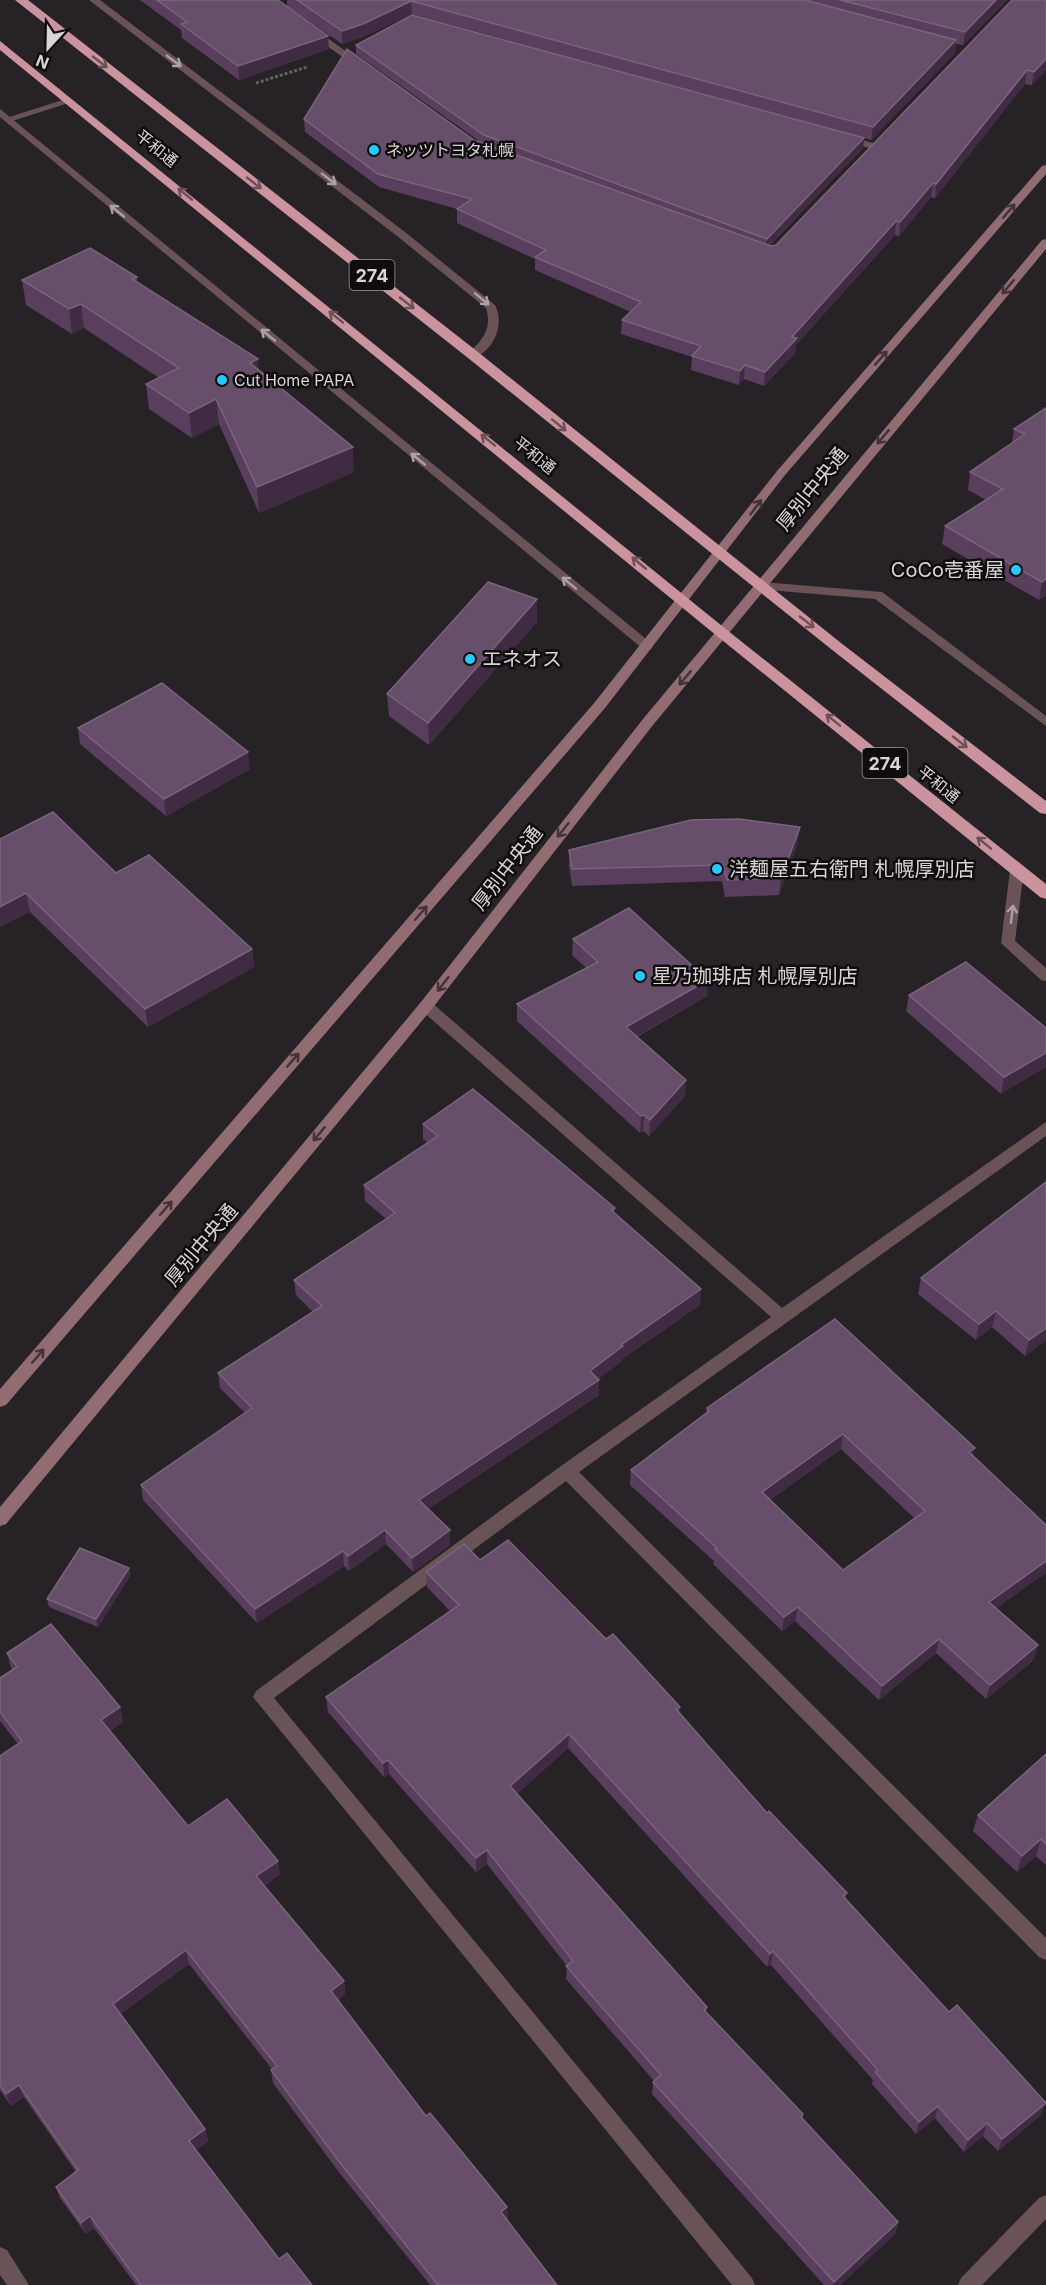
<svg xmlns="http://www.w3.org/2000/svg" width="1046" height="2285" viewBox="0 0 1046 2285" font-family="Inter,'Noto Sans JP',sans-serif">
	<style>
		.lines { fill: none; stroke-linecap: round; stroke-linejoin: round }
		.path { stroke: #645f62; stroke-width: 3; stroke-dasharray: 3 2; stroke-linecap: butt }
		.lane { fill: #6a5356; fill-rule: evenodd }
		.street { fill: #6a5356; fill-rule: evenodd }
		.secondary { fill: #916d73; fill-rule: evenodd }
		.highway { fill: #cb939d; fill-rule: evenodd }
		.wall { fill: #5a3e5e; fill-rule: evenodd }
		.shaded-wall { fill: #402c42 }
		.building { fill: #674f6b; stroke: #79647c; stroke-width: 1.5; fill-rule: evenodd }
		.oneway { stroke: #ada1a3 }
		.oneway2 { stroke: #6c5055 }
		.oneway3 { stroke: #423336 }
		.poi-dot { fill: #26c9fe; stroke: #0e0c0d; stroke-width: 2 }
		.labels { text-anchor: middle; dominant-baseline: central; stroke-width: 5; stroke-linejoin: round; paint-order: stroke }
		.far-street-label { font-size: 16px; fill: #d9d5d7; stroke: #0e0c0d }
		.far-poi-label { font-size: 16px; fill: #d9d5d7; stroke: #0e0c0d; text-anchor: start }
		.shield { fill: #0e0c0d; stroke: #9c999a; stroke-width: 1.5 }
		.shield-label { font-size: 18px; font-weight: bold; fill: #d9d5d7 }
		.street-label { font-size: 20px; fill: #d9d5d7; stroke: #0e0c0d }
		.poi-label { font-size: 20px; fill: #d9d5d7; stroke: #0e0c0d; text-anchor: start }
	</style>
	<rect width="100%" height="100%" fill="#272225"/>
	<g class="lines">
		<!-- path -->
		<polyline class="path" points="256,83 307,67"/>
		<!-- lane -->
		<polygon class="lane" points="66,99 75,101 12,121 3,119"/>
		<!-- street -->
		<g class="street">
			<path d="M89,0h11l305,232 90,73c10,19 -1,46 -22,53l-6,-3c14,-15 26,-24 19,-47l-89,-72z"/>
			<polygon points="309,29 315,29 366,66 358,68 309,33"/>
			<polygon points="0,109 651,643 653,646 651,649 643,649 0,117"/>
			<polygon points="844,135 877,144 878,146 873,149 840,140 839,138"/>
			<polygon points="761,582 882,592 1046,716 1046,726 875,599 757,589 755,586"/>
			<polygon points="1017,865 1024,870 1015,941 1046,968 1046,981 1041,980 1001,943 1010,870"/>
			<polygon points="426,1001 431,1002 782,1308 1046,1122 1046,1136 579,1472 1046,1938 1046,1960 1039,1957 566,1481 274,1698 752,2278 755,2285 732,2285 253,1697 256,1691 561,1466 771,1317 421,1010 419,1006 421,1002"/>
			<polygon points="1046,2195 1046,2219 982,2285 958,2285 961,2278 1039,2198"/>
			<polygon points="0,2247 7,2250 29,2285 7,2285 0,2275"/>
		</g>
		<!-- secondary -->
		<g class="secondary">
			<polygon points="1046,165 1046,174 785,475 605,708 6,1405 0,1407 0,1389 595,702 777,471 1042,166"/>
			<polygon points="1046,239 1046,249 653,725 431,1010 6,1524 0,1526 0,1507 421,1002 643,719 1042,240"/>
		</g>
		<!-- highway -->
		<g class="highway">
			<polygon points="15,0 28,0 478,352 841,643 1046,801 1046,814 1040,813 831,649 468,358"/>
			<polygon points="0,41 727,630 1046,884 1046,899 1040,897 717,636 0,50"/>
		</g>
	</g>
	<!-- wall -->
	<g class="wall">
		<polygon points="140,0 278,0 329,49 239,80 182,38 181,30"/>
		<polygon points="287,0 1007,0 963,45 956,44 955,53 871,140 412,14 363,37 342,44 287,6"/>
		<polygon points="1046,0 1032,85 1025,84 935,198 931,197 899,236 895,235 796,345 795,353 764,386 744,379 739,385 691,370 692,357 621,334 622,320 631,312 535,270 535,259 457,223 457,209 379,187 305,132 304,119 474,140 479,141 356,54 356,45 864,138 863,148 769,246 771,246 776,245"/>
		<polygon points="137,277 137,282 259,371 354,472 259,513 219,424 192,438 149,409 146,384 159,378 84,328 72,334 26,305 22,280"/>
		<polygon points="1046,408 1046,595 1039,600 942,544 945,526 986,500 968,490 970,472 1012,443 1014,429"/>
		<polygon points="537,599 537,622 429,745 389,716 387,694"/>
		<polygon points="78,728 250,769 166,816 80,744"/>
		<polygon points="0,839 116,873 252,949 254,967 148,1027 30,912"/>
		<polygon points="798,843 779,895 725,897 722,881 572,886 569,866 569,850"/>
		<polygon points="573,939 707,996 637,1037 685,1096 649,1136 643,1131 640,1133 517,1021 517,1004 586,968 572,955"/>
		<polygon points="909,995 1046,1028 1001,1094 906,1011"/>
		<polygon points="423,1124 615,1208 615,1214 701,1289 700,1305 622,1359 622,1361 598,1379 599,1395 428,1509 450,1545 413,1572 386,1544 349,1571 344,1566 257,1623 143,1500 141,1485 245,1413 220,1388 218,1373 313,1312 296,1295 294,1280 386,1219 365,1201 364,1185 428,1143 423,1139"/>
		<polygon points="1046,1182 1046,1340 1025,1356 992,1327 976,1340 918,1294 921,1278"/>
		<path d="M707,1408l266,47 24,154 37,51 -48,39 -50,-46 -57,47 -84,-79 -13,10 -69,-67 1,-3 -84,-76 1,-15 75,-57zM841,1449l73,69 -71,52 -73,-70z"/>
		<polygon points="480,1560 606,1639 680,1707 679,1713 767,1813 847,1893 845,1899 1041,2115 998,2151 983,2136 964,2152 935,2118 916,2134 872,2084 873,2080 771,1965 767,1967 568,1748 517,1794 707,2007 706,2012 803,2114 803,2119 898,2222 895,2234 840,2285 824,2285 652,2094 653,2082 654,2081 566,1979 567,1966 487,1864 476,1872 389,1774 384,1777 328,1712 326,1697 450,1611 427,1587 426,1572"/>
		<polygon points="129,1568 130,1576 98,1627 49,1607 47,1599"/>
		<polygon points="7,1653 120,1707 123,1722 110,1731 188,1826 280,1874 264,1886 344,1981 345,1994 338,2000 426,2116 507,2207 508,2218 507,2219 557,2285 430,2285 338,2171 273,2083 271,2070 272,2069 189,1964 120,2014 205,2129 208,2141 196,2150 279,2259 312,2285 136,2285 94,2228 86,2234 60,2198 56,2187 76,2172 24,2097 11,2106 0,2090 0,1756 18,1744 0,1721 0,1678 12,1670 11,1668"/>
		<polygon points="1046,1754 1046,1865 1036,1856 1017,1872 973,1831 978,1815"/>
	</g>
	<!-- shaded-wall -->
	<g class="shaded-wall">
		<polygon points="996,0 1007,0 963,45 965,32"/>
		<polygon points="411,1 412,14 363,37 342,44 342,31"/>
		<polygon points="328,36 329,49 239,80 238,66"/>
		<polygon points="956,40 955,53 871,140 873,127"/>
		<polygon points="1046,59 1046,70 1032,85 1034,72"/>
		<polygon points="1027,70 1025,84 935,198 936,184"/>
		<polygon points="864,138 863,148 766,248 767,239"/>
		<polygon points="933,183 931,197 899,236 900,222"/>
		<polygon points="896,221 895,235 796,345 795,353 764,386 765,372 792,337"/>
		<polygon points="81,304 84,328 72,334 69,309"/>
		<polygon points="258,359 260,384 250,363"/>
		<polygon points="745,365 744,379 739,385 740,371"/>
		<polygon points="216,399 219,424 192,438 189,413"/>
		<polygon points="353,447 354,472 259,513 257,487"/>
		<polygon points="1046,579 1046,595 1039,600 1042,582"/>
		<polygon points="537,599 537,622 429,745 428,723"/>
		<polygon points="248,752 250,769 166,816 164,799"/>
		<polygon points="800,827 798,843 779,895 781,878"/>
		<polygon points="26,893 30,912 0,927 0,907"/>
		<polygon points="252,949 254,967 148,1027 145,1009"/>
		<polygon points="708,980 707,996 625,1043 626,1027"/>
		<polygon points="1046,1053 1046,1067 1001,1094 1004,1077"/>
		<polygon points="686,1080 685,1096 649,1136 650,1120"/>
		<polygon points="644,1115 643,1131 640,1133 641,1116"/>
		<polygon points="701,1289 700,1305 622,1359 622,1361 589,1386 590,1371 621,1345"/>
		<polygon points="996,1311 992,1327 976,1340 979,1324"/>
		<polygon points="1046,1328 1046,1340 1025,1356 1029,1340"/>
		<polygon points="599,1380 599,1395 420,1514 419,1500"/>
		<polygon points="843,1434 841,1449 760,1507 762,1492"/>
		<polygon points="975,1448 972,1462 969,1452"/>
		<polygon points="385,1530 386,1544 349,1571 348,1556"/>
		<polygon points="450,1530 450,1545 413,1572 412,1558"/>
		<polygon points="343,1551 344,1566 257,1623 255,1609"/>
		<polygon points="1046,1561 1046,1573 986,1616 989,1602"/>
		<polygon points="129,1568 130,1576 98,1627 96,1619"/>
		<polygon points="798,1607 795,1621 782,1631 784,1617"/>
		<polygon points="939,1639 936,1653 879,1700 882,1686"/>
		<polygon points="1038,1645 1034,1660 986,1699 990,1685"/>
		<polygon points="120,1707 123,1722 104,1734 101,1720"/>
		<polygon points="569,1734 568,1748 510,1800 510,1786"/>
		<polygon points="388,1760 389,1774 384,1777 383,1763"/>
		<polygon points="1041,1839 1036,1856 1017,1872 1022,1856"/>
		<polygon points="487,1850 487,1864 476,1872 476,1858"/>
		<polygon points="278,1861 280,1874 259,1890 256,1876"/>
		<polygon points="186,1950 189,1964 117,2017 113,2004"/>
		<polygon points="773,1951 771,1965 767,1967 770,1954"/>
		<polygon points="344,1981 345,1994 333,2004 331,1991"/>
		<polygon points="19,2085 24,2097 11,2106 6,2094"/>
		<polygon points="1046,2103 1041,2115 998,2151 1002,2139"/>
		<polygon points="938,2106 935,2118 916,2134 919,2122"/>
		<polygon points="987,2123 983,2136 964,2152 968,2140"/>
		<polygon points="205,2129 208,2141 193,2153 189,2141"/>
		<polygon points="507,2207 508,2218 501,2224 501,2212"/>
		<polygon points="90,2216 94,2228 86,2234 81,2223"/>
		<polygon points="898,2222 895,2234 840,2285 833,2285 834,2282"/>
	</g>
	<!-- building -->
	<g class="building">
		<polygon points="157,0 278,0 328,36 238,66 181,24 187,22"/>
		<polygon points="297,0 805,0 956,40 873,127 411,1 363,24 342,31"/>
		<polygon points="840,0 996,0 965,32"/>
		<polygon points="1012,0 1046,0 1046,59 1034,72 1027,70 936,184 933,183 900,222 896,221 792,337 797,338 765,372 745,365 740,371 692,356 701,346 622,320 641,302 535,257 546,250 457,209 472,199 378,174 304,119 347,49 474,140 771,246 776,245"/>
		<polygon points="412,15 864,138 767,239 484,135 356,45"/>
		<polygon points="90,248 137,277 132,279 258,359 250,363 353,447 257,487 216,399 189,413 146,384 179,368 81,304 69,309 22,280"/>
		<polygon points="1046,408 1046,579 1042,582 945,526 1003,489 970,472 1025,434 1014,429"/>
		<polygon points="488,582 537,599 428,723 387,694"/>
		<polygon points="162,683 248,752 164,799 78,728"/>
		<polygon points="53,812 116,873 149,855 252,949 145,1009 26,893 0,907 0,839"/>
		<polygon points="739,819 800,827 781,878 727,880 723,865 572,869 569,850 691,820"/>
		<polygon points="629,908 708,980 626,1027 686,1080 650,1120 644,1115 641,1116 517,1004 598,962 573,939"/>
		<polygon points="966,962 1046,1028 1046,1053 1004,1077 909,995"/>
		<polygon points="473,1089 615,1208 611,1210 701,1289 621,1345 623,1346 590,1371 599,1380 419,1500 450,1530 412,1558 385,1530 348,1556 343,1551 255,1609 141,1485 252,1408 218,1373 322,1306 294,1280 395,1213 364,1185 438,1136 423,1124"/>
		<polygon points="1046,1182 1046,1328 1029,1340 996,1311 979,1324 921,1278"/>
		<path d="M835,1319l140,129 -6,4 77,73v36l-57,41 49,43 -48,40 -51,-46 -57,47 -84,-79 -14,10 -69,-68 2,-1 -86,-78 78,-59 -2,-3zM843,1434l82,77 -82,59 -81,-78z"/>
		<polygon points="508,1540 606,1639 613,1634 680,1707 676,1709 767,1813 769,1811 847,1893 843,1896 949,2012 957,2005 1046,2103 1002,2139 987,2123 968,2140 938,2106 919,2122 875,2072 878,2070 773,1951 770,1954 569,1734 510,1786 707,2007 704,2010 803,2114 801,2117 898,2222 834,2282 653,2082 661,2075 566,1966 573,1961 487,1850 476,1858 388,1760 383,1763 326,1697 459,1605 426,1572 464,1544 480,1560"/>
		<polygon points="80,1548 129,1568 96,1619 47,1599"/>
		<polygon points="51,1624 120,1707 101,1720 188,1826 227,1799 278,1861 256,1876 344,1981 331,1991 426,2116 430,2113 507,2207 501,2212 557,2285 438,2285 337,2159 271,2070 277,2066 186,1950 113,2004 205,2129 189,2141 279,2259 287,2253 312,2285 141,2285 90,2216 81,2223 56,2187 78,2170 19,2085 6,2094 0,2085 0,1756 22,1741 0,1712 0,1678 17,1667 7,1653"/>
		<polygon points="1046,1754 1046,1844 1041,1839 1022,1856 978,1815"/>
	</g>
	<!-- one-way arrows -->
	<defs><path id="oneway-shaft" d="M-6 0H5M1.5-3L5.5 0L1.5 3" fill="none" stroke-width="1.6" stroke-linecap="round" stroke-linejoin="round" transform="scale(1.5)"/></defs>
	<g class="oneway">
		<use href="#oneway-shaft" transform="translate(174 61) rotate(37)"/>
		<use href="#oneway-shaft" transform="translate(329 179) rotate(37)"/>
		<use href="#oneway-shaft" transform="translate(117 211) rotate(-141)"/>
		<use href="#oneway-shaft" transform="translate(482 299) rotate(39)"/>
		<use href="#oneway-shaft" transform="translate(268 335) rotate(-141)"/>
		<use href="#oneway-shaft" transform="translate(418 459) rotate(-141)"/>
		<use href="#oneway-shaft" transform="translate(569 583) rotate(-141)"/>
		<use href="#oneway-shaft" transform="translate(1012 914) rotate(-83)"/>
	</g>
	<g class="oneway2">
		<use href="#oneway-shaft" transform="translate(100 62) rotate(38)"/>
		<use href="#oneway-shaft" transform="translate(254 183) rotate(38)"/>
		<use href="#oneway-shaft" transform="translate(185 194) rotate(-141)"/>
		<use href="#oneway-shaft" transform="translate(407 303) rotate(38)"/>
		<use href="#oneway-shaft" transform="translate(336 317) rotate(-141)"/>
		<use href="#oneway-shaft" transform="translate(559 425) rotate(39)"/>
		<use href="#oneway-shaft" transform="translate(488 440) rotate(-141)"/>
		<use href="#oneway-shaft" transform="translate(639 563) rotate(-140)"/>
		<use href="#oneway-shaft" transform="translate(807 622) rotate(38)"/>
		<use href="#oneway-shaft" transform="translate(833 720) rotate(-141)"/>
		<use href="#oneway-shaft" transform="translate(960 742) rotate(38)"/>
		<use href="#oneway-shaft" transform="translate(984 843) rotate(-141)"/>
	</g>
	<g class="oneway3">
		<use href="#oneway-shaft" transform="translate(1009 211) rotate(-49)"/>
		<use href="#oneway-shaft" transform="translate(1008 287) rotate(130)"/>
		<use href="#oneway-shaft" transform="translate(881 358) rotate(-49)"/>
		<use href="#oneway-shaft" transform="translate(883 437) rotate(130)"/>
		<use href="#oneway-shaft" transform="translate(756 507) rotate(-53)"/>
		<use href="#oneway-shaft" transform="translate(685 678) rotate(130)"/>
		<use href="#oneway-shaft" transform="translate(563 830) rotate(128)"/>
		<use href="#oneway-shaft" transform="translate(421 913) rotate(-49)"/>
		<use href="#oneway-shaft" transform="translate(443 984) rotate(128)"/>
		<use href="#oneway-shaft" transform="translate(293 1060) rotate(-49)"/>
		<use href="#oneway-shaft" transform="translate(319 1134) rotate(130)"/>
		<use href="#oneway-shaft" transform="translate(166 1208) rotate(-49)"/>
		<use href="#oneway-shaft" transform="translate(38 1356) rotate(-49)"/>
	</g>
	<!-- markers -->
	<g class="poi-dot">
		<circle cx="374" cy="150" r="6"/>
		<circle cx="222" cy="380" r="6"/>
		<circle cx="1016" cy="570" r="6"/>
		<circle cx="470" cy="659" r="6"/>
		<circle cx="717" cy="869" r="6"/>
		<circle cx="640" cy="976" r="6"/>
	</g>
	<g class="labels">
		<!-- far-street labels -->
		<g class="far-street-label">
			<text transform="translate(157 148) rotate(39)">平和通</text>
			<text transform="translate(535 455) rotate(39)">平和通</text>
			<text transform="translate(939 784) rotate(39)">平和通</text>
		</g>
		<!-- far-poi labels -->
		<g class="far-poi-label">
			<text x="386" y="150">ネッツトヨタ札幌</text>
			<text x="234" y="380">Cut Home PAPA</text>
		</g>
		<!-- shield labels -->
		<g class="shield">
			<rect x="349.5" y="260" width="45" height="30" rx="4.5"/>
			<rect x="862.5" y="748" width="45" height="30" rx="4.5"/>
		</g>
		<g class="shield-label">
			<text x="372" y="275">274</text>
			<text x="885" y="763">274</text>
		</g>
		<!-- street labels -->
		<g class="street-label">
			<text transform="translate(812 489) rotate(-51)">厚別中央通</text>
			<text transform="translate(507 868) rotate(-52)">厚別中央通</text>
			<text transform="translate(201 1245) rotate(-50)">厚別中央通</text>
		</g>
		<!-- poi labels -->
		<g class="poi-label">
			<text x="1004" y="570" text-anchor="end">CoCo壱番屋</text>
			<text x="482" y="659">エネオス</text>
			<text x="729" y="869">洋麺屋五右衛門 札幌厚別店</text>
			<text x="652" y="976">星乃珈琲店 札幌厚別店</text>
		</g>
	</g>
	<!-- north arrow -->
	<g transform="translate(48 48) rotate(202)" stroke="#0e0c0d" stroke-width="4.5" paint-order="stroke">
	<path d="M0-4.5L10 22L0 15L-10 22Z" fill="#d9d5d7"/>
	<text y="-9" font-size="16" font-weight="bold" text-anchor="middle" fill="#d9d5d7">N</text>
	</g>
</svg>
